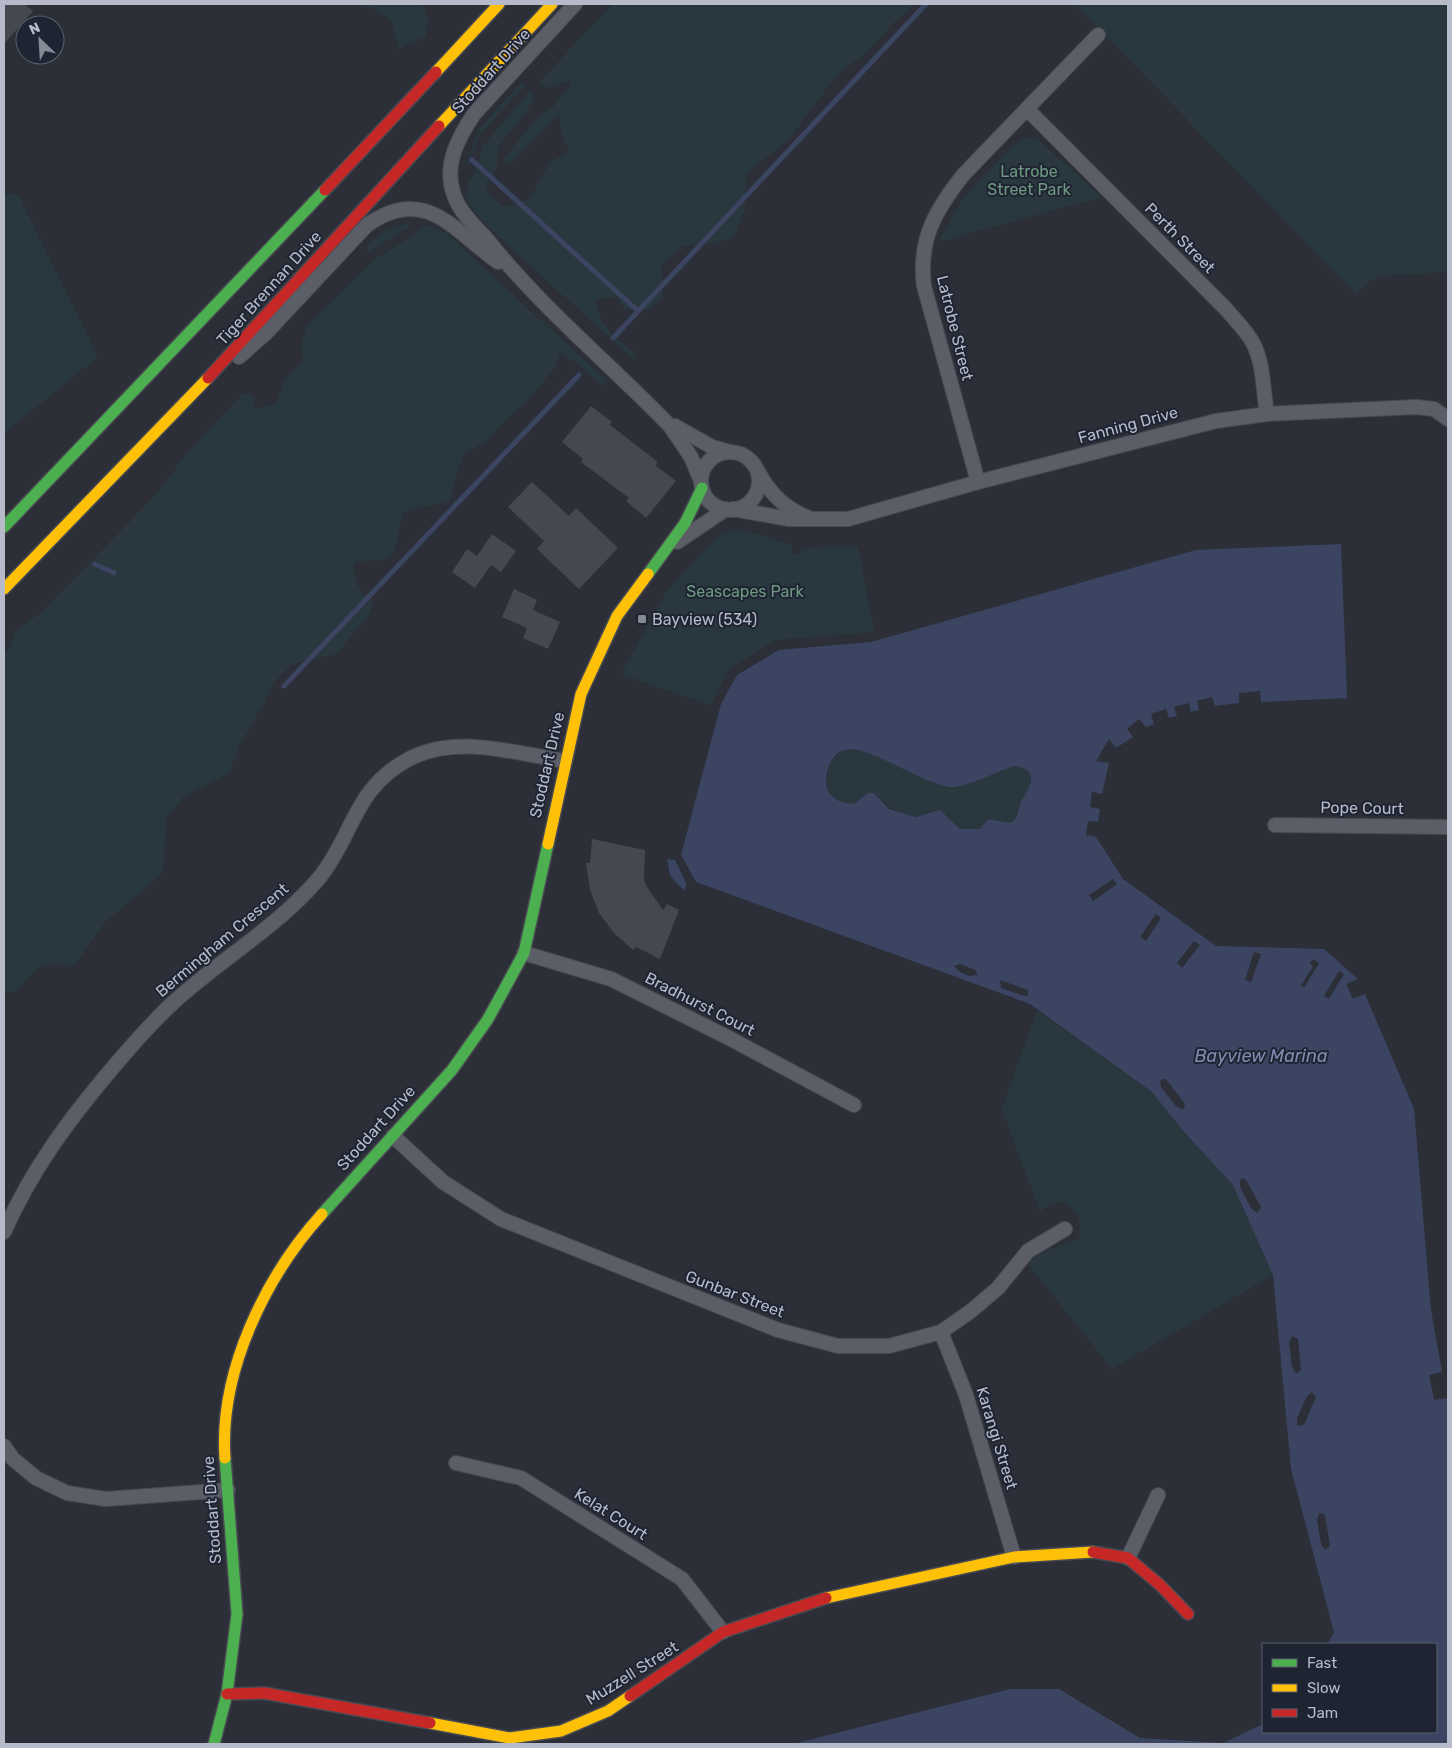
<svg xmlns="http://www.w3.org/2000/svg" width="1452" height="1748" viewBox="0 0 1452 1748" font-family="Rubik,sans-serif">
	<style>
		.green { fill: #29373e }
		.water { fill: #3b4562; fill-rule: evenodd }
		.pier { fill: #2c2f38 }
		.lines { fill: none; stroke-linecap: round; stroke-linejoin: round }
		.stream { stroke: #3b4562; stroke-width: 5 }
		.building { fill: #464850 }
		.street-casing { stroke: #484a51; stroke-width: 16 }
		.fast-casing { stroke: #484a51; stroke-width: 14 }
		.slow-casing { stroke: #484a51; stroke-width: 14 }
		.jam-casing { stroke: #484a51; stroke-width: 14 }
		.street { stroke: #5b5e67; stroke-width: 14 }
		.fast { stroke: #4caf50; stroke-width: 11 }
		.slow { stroke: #ffc107; stroke-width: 11 }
		.jam { stroke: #c62828; stroke-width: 11 }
		.poi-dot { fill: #868996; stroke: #1f2433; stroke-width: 2 }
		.labels { text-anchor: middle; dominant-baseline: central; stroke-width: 4; stroke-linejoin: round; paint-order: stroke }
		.street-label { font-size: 16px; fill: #b6bac9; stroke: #1f2433 }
		.park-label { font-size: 16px; fill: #6e9980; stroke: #1f2433 }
		.poi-label { font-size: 16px; fill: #b6bac9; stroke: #1f2433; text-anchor: start }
		.water-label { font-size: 18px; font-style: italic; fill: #7f8caf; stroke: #1f2433 }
	</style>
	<rect width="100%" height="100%" fill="#2c2f38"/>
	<!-- green -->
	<g class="green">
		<polygon points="357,4 423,4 428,21 426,36 399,49 391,20 374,9"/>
		<path d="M613,4h302l-24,21 -24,27 -29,22 -50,66 -41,33 -3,39 -10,24 -15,7 -36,3 -22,19 2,33 -15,11h-23l-9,-12 -20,2c0,25 21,40 40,55l-4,4 -141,-128 -17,-18 -7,-13 1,-17 8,-11 7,-25 48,-56 3,7 -6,13 -28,35 -3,11v11l-11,19 5,11 13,10 26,-8 21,-38 18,-9 -8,-20 -2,-18 -49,50 -7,-5 34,-41 16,-11 18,-23 -1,-3 -25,7 -5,-7z"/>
		<polygon points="1075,4 1448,4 1448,272 1377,276 1356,294"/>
		<polygon points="522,82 526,85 481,133 469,164 466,165 479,129"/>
		<polygon points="1024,138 1037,138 1101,197 939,242 960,202 1012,146"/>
		<polygon points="18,194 98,357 4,433 4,195"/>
		<path d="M411,223l-3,4 -40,26 -3,-5c12,-15 27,-22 46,-25z"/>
		<path d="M424,224l21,8 162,149 -5,4 -28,-24 -14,-8 -6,16 -28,33 -25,22 -14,17 -24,13 -14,47c-16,7 -30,2 -46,12l-9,41 -12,6 -28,2c-1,22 4,27 20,42l-7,13 -31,37 -44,10 -18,18 -11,23 -23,39 -11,29 -46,24 -17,22 -3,54 -58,49 -31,44c-32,-7 -38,1 -57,25l-13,2v-339l6,-5 5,-17 25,-19 116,-118 26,-36 60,-65h10l3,16 21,-7 9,-24 18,-18 -1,-20 5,-15 67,-66 43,-27z"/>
		<polygon points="731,531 746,531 792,545 791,554 800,555 802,548 858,547 874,632 775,640 729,669 711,705 621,674 667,591 713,541 721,534"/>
		<path d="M850,749c30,2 83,41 105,38 20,-3 40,-15 59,-21 29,4 14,22 6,38 -3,7 -2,13 -7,18 -10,3 -16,-3 -29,0l-4,7h-20l-12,-13 -15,-6c-22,14 -43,-1 -59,-17h-6l-14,11c-8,-1 -16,-2 -22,-8 -4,-4 -5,-9 -5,-15 0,-17 6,-27 23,-32z"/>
		<path d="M1037,1010l115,82 32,40 49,53 40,90 -161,94 -85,-106c19,-17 31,-13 52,-25 2,-19 1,-25 -16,-37l-14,3 -9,8 -38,-103z"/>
	</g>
	<!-- water -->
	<g class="water">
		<path d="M1341,544l6,154 -86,4 -1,-11 -21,2v10l-24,3 -3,-9 -15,4 2,9 -8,2 -2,-9 -15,4 3,9 -8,2 -3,-9 -15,5 3,10 -8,3 -7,-8 -12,10 6,8 -17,11 -7,-9 -13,22 13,2 -7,31 -10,-2 -2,15 10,2 -2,13 -10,-1 -2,14 10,2 27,42 93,67 108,3 34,30 -12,5 7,15 12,-5 49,115 17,201 11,62 -13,3 5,25 13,-2 1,3v343h-655l217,-55h49l81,49 83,5 40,-19v8h173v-88h-108l6,-12 -43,-163 -18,-194 -40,-90 -49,-53 -32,-40 -122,-88 -334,-122 -15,-27 40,-151 16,-29 42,-25 92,-8 325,-92zM850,749c29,2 83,41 105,38 20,-3 40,-15 59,-21 29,4 14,22 6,38 -2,7 -2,13 -7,18 -9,2 -17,-3 -26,-2l-7,9h-20l-20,-19 -25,7 -26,-8 -15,-16h-6l-14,11c-8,-1 -16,-2 -22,-8 -11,-10 -5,-35 6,-43 3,-2 8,-3 12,-4z"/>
		<polygon points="667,859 675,860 686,883 685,891 670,876"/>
	</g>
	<!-- pier -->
	<g class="pier">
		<polygon points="1113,879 1117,884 1093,901 1089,895"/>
		<polygon points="1156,914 1161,918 1146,941 1140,937"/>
		<polygon points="1194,941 1200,945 1182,968 1177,963"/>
		<polygon points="1254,952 1261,954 1251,982 1245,980"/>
		<polygon points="1313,959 1319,963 1304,988 1301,985 1313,967 1310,963"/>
		<polygon points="960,964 975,970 978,975 969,976 960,972 954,966"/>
		<polygon points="1339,971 1344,974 1329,999 1324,996"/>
		<polygon points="1000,980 1028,990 1028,995 1024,996 1001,988"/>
		<polygon points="1163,1079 1166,1079 1185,1104 1183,1110 1176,1106 1161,1087 1160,1081"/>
		<polygon points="1243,1178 1246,1180 1261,1207 1257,1213 1251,1208 1240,1187 1240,1180"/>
		<polygon points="1292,1336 1298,1339 1301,1370 1296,1374 1292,1367 1289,1343"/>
		<polygon points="1312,1392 1316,1397 1304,1425 1297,1426 1297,1418 1307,1396"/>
		<polygon points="1319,1513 1325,1515 1330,1546 1325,1550 1321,1544 1317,1520"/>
	</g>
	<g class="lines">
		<!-- stream -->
		<g class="stream">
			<polyline points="472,160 638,311"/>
			<polyline points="613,338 926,4"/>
			<polyline points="95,564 114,573"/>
			<polyline points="284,686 579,375"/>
		</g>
	</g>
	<!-- building -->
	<g class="building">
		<polygon points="4,4 24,4 33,11 4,44"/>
		<polygon points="591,406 612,422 610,425 658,462 655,465 676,481 646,518 626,501 629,498 581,462 583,459 562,442"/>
		<polygon points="532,482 569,516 576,508 618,548 579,589 537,549 544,541 508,507"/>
		<polygon points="492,534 516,551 501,572 491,565 475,588 452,572 467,549 477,556"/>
		<polygon points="514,589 537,600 533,610 560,622 548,649 523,638 527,628 502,617"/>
		<polygon points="592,839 645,850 644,880 647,887 663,910 667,904 679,910 660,959 636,947 633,950 614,933 599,913 590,890 586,863 590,863"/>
	</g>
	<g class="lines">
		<defs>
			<g id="street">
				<path d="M575,4l-101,110c-16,24 -31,51 -20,81 6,19 24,33 36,48 54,67 121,122 180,183l21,31 10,24"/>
				<path d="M1027,109l199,200c9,11 21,22 27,34 11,21 10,48 14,71"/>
				<path d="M239,357l27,-24 101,-108c58,-41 86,5 131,37"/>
				<polyline points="675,426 712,447 730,452"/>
				<circle cx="730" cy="481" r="29"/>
				<path d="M759,473c12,22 27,36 50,45"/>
				<path d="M978,482l-54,-196c-6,-47 12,-77 40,-112l134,-139"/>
				<polyline points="733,509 789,519 848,519 978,482 1216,421 1267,414 1416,407 1434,409 1448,419"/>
				<polyline points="677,542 726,509"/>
				<polyline points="1275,825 1448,827"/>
				<polyline points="524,953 611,979 729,1038 854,1105"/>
				<polyline points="393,1136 443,1182 501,1219 778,1330 838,1346 889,1346 941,1332 971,1311 998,1288 1028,1251 1065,1229"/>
				<path d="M4,1232c27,-61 63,-110 106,-161 21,-25 42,-49 65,-70 47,-43 104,-75 145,-124 34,-43 34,-89 89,-118 48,-25 105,-6 156,2"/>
				<polyline points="941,1332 966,1395 1014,1557"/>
				<polyline points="4,1446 13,1459 36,1478 67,1493 106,1499 228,1490"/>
				<polyline points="456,1463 521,1478 682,1579 723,1632"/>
				<polyline points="1128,1558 1158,1495"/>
			</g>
			<g id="fast">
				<polyline points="4,527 325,190"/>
				<polyline points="648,574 685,523 702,488"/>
				<polyline points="322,1214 452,1070 488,1019 524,953 548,844"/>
				<polyline points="214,1744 227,1694 237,1614 225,1458"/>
			</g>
			<g id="slow">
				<polyline points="436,72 499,4"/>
				<polyline points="439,126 552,4"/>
				<polyline points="4,589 208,378"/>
				<polyline points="548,844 581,694 617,616 648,574"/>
				<path d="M225,1458c-6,-86 40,-181 97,-244"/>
				<polyline points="826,1598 1014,1557 1093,1552"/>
				<polyline points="430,1723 510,1738 561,1731 608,1711 630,1696"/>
			</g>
			<g id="jam">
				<polyline points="325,190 436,72"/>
				<polyline points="208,378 439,126"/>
				<polyline points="1093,1552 1128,1558 1160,1585 1188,1614"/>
				<polyline points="227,1694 264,1693 430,1723"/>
				<polyline points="630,1696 723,1632 826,1598"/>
			</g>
		</defs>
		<!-- street casing -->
		<use href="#street" class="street-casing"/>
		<!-- fast casing -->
		<use href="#fast" class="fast-casing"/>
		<!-- slow casing -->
		<use href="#slow" class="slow-casing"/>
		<!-- jam casing -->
		<use href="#jam" class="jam-casing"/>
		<!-- street -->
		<use href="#street" class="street"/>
		<!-- fast -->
		<use href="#fast" class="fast"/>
		<!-- slow -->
		<use href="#slow" class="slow"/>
		<!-- jam -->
		<use href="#jam" class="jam"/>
	</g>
	<!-- markers -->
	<rect class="poi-dot" x="637" y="614" width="10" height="10" rx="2.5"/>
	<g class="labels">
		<!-- street labels -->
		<g class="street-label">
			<text transform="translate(491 71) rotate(-48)">Stoddart Drive</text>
			<text transform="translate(1180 238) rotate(45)">Perth Street</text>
			<text transform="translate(269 288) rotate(-48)">Tiger Brennan Drive</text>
			<text transform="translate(955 328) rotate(76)">Latrobe Street</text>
			<text transform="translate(1128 425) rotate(-15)">Fanning Drive</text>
			<text transform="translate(547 765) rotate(-77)">Stoddart Drive</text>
			<text transform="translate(1362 808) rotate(1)">Pope Court</text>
			<text transform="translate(222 940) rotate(-40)">Bermingham Crescent</text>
			<text transform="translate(700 1004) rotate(27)">Bradhurst Court</text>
			<text transform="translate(376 1128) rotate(-48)">Stoddart Drive</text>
			<text transform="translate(735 1294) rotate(21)">Gunbar Street</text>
			<text transform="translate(997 1438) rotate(73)">Karangi Street</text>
			<text transform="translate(212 1510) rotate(-94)">Stoddart Drive</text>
			<text transform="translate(611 1514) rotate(32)">Kelat Court</text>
			<text transform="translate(632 1673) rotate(-32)">Muzzell Street</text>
		</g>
		<!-- park labels -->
		<g class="park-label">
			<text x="1029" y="171">Latrobe<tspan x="1029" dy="18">Street Park</tspan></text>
			<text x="745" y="591">Seascapes Park</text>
		</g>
		<!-- poi labels -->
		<g class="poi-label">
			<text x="652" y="619">Bayview (534)</text>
		</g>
		<!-- water labels -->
		<g class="water-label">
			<text x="1261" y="1056">Bayview Marina</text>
		</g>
	</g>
	<!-- border -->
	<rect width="1452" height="1748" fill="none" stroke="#b6bac9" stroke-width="10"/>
	<!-- legend -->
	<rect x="1262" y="1643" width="175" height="90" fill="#1f2433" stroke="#5b606f"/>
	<rect x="1272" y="1659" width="25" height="8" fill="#4caf50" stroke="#5b606f"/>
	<text x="1307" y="1668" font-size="15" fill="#b6bac9">Fast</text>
	<rect x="1272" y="1684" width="25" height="8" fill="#ffc107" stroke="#5b606f"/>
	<text x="1307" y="1693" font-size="15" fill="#b6bac9">Slow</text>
	<rect x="1272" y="1709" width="25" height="8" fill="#c62828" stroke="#5b606f"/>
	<text x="1307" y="1718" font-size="15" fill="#b6bac9">Jam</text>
	<!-- north arrow -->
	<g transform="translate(40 40) rotate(335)"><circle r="24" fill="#1f2433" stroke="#5b606f"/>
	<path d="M0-4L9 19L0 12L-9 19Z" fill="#868996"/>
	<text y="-8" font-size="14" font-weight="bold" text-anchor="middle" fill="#b6bac9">N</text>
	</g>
</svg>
